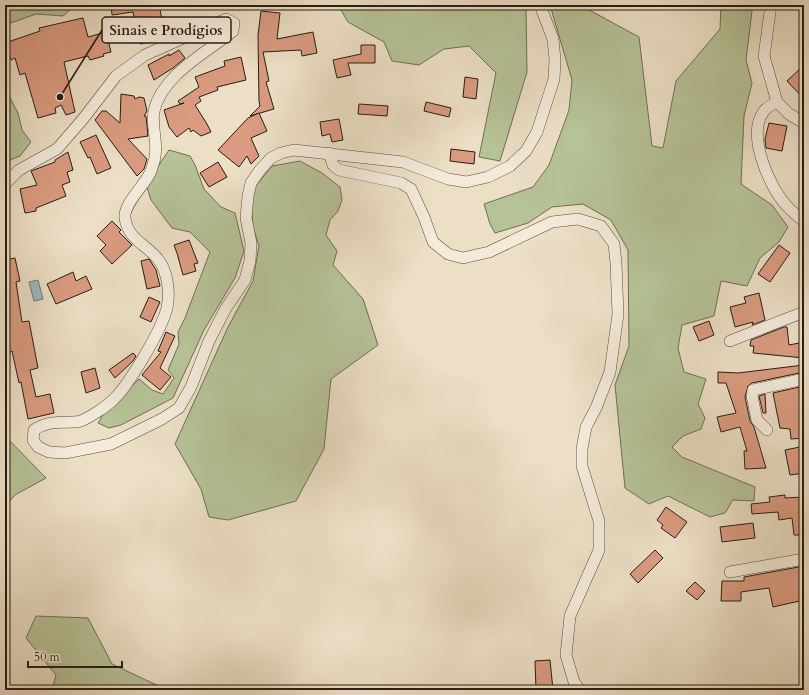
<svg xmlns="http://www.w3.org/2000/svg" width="809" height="695" viewBox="0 0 809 695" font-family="Cardo,serif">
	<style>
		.green { fill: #b6c297; stroke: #6e6f56 }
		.water { fill: #9dbabf; stroke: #6e7b7b }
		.building { fill: #da9b80; stroke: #271c15 }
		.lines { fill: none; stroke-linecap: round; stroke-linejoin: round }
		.street-casing { stroke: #584d41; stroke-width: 12 }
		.street { stroke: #f3eada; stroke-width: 11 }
		.leader { fill: none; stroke: #271c15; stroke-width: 1.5 }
		.callout-dot { fill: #271c15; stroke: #f3eada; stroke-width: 1.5 }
		.callout { fill: #f3eada; stroke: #271c15; stroke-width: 1.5 }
		.callout-label { font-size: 14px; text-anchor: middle; font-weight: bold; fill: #271c15 }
	</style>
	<rect width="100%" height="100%" fill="#ecdfc6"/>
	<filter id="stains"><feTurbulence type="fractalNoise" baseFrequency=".005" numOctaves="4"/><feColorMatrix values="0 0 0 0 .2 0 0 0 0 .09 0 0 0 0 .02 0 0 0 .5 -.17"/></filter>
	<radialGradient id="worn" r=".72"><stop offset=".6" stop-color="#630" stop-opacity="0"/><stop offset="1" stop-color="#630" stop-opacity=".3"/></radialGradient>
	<!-- green -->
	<g class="green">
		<polygon points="5,5 76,5 63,16 36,14 5,25"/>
		<polygon points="338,5 526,5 527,72 500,161 479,157 496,73 469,46 444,49 419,65 392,61 384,42 348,22"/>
		<polygon points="550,5 580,5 639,37 652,146 663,148 676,81 720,29 721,5 748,5 752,11 746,60 752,83 744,116 741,184 772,205 788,227 779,242 760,258 747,286 721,281 714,316 682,325 678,348 684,372 706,379 698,404 705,418 701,429 683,436 672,447 682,457 755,487 754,501 733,500 725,513 710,517 668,496 649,504 625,488 615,385 629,346 628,250 611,220 583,204 552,207 528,223 495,233 490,224 484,204 533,187 549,165 569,110 572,80"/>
		<polygon points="5,88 18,113 22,130 31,142 20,156 5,162"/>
		<polygon points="169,150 190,156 195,165 204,189 221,207 235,213 244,251 235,278 204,330 173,398 121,425 109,428 98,423 104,413 139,379 152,390 163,394 174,378 168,370 179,344 178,332 185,318 210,252 190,232 172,228 151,200 146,184"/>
		<polygon points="300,161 322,173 340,187 342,200 338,211 330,220 326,235 337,251 333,265 363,299 378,345 331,379 324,449 296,501 228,520 209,517 201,489 175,444 228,327 253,281 259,246 253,227 251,205 255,187 272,166"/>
		<polygon points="5,436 46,478 15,495 5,506"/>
		<polygon points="36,616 88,618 112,664 167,690 52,690 56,675 26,638"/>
	</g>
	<!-- water -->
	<polygon class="water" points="38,280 43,299 34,301 29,282"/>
	<!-- building -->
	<g class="building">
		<polygon points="111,5 159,5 166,38 140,44 133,12 112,15"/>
		<polygon points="261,11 280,13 277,39 313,32 317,53 302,56 301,50 263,52 269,81 266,82 274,109 250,116 260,106 259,101 258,35"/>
		<polygon points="83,18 88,37 106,32 111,52 103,54 104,56 90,60 88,56 64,62 75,112 66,115 61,105 55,108 56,113 38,118 25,73 20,75 15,58 11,60 5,43 40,31 39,28"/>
		<polygon points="361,45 375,45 375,63 348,63 351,75 337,78 333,60 361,54"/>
		<polygon points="179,50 185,58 173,68 154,80 148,65 169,54 169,56"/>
		<polygon points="241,57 246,80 217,87 218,90 199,97 201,101 195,105 207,124 211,132 201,136 193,130 191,132 189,128 177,137 169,127 164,110 184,103 180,104 178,101 199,87 195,77 225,66 224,61"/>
		<polygon points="804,65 804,99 787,81"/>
		<polygon points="465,77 478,79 476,99 463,97"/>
		<polygon points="121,94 134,96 135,99 139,97 144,98 147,111 144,116 146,116 148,136 128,139 147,159 144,169 137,176 95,120 102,111 106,111 120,123"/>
		<polygon points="426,102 451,108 449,117 424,111"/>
		<polygon points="359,104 388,106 387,116 358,114"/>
		<polygon points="259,113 267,131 251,138 259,156 251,164 247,156 239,167 218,150 248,118"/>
		<polygon points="339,119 343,140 332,142 330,134 322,136 320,122"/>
		<polygon points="769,123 787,126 782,151 766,148 765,139"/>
		<polygon points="96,135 111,168 97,174 90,157 88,158 80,142"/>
		<polygon points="451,149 475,152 474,164 450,161"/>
		<polygon points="68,152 73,170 67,172 70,182 62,185 66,196 36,208 36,211 25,213 20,189 37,185 31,171 55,162 55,160"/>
		<polygon points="218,162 227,177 209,187 200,173"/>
		<polygon points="112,221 121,230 119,232 132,245 112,264 100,251 106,245 97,236"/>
		<polygon points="189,240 198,263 194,264 196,271 183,275 178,257 178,256 174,245"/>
		<polygon points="779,245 790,253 770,282 758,274"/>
		<polygon points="15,258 20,281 16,282 22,322 29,321 38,368 30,370 36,397 50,394 54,413 28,419 21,382 19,383 12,351 5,356 5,260"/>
		<polygon points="149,259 156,270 160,286 147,289 141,261"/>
		<polygon points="73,272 76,281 86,276 92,289 56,304 47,284"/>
		<polygon points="759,293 765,320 752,325 753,322 735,327 730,307 746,303 744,297"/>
		<polygon points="149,297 160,302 151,322 140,317"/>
		<polygon points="709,321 714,335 699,341 693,327"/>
		<polygon points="784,327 787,327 789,345 804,342 804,358 753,353 754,346 750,346 751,340"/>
		<polygon points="166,332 175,336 160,368 171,377 160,390 142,375 161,352 158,351"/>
		<polygon points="133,353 136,356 133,361 115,378 109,370"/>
		<polygon points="804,365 804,372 752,383 748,386 745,397 750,421 754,427 766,468 745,469 744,451 747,451 740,427 721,432 717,417 736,413 726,383 718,383 718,372 738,373"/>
		<polygon points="95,368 100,388 86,393 81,372"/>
		<polygon points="804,386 804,438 791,439 790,429 780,428 773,393"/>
		<polygon points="765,394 766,413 763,413 759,396"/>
		<polygon points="800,447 804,473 790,475 785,450"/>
		<polygon points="785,495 785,498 804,497 804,512 802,512 804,535 794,535 792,518 779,520 778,512 752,514 751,504 770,502 769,497"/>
		<polygon points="666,507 687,522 675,538 661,528 663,525 657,520"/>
		<polygon points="753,523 755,538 722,542 720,527"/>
		<polygon points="655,550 663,558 638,583 630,574"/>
		<polygon points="804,566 804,600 773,607 769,588 741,592 741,601 721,601 722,581 744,581 744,577"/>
		<polygon points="695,582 705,591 697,600 686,591"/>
		<polygon points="550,660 553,690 536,690 535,661"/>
	</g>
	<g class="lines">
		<defs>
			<g id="street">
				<polyline points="771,5 764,56 777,102 789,114 804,123"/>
				<path d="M777,102c-4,2 -10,5 -13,9 -18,23 5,75 22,94 5,6 12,11 18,17"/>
				<polyline points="329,153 333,165 339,170 401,183 411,189 424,217 433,242 448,254 463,258 489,252 552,222 578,219 601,226 614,244 616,263 618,314 610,372 596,408 586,427 582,449 582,466 599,521 599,550 570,616 566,655 574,682 580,690"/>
				<path d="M5,184l14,-14 38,-21 26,-30 33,-43 29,-21 81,-36 8,4 -1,8c-27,22 -71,44 -79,80 -3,15 4,31 1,45 0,5 -3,10 -4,15 -5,13 -28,33 -26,47 3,23 24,27 35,44 8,12 10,32 7,46 -6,23 -37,75 -53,91 -8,8 -24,18 -33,22 -3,1 -6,1 -9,1 -15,1 -25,-1 -38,8l-1,10 5,7 11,5 16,1 46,-9 51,-25 17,-11 12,-21 18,-46 17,-33 19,-28 5,-19 1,-18 -5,-25 2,-22 3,-13 9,-13 11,-12 10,-5 13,-3 109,12 45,17 18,3 22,-5 22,-11 16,-15 11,-19 17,-53 1,-19 -2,-21 -13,-34"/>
				<polyline points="730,341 804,312"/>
				<polyline points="767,430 757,420 752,396 753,390 804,379"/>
				<polyline points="730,572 804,559"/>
			</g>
		</defs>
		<!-- street casing -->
		<use href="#street" class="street-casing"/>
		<!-- street -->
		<use href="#street" class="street"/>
	</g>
	<!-- callouts -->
	<path class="leader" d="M60 97L102 30"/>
	<circle class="callout-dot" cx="60" cy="97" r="4"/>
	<rect class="callout" x="102" y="17" width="129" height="26" rx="4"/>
	<g class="callout-label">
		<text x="166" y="35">Sinais e Prodígios</text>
	</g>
	<!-- margin -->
	<rect width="809" height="695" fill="none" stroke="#ecdfc6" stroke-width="20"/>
	<rect x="6" y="6" width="797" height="683" fill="none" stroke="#271c15" stroke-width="2"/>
	<rect x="10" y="10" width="789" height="675" fill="none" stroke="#271c15"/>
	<!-- scale -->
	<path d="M28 661v6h94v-6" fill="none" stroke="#271c15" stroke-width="2"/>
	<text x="34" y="661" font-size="12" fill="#271c15" stroke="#f3eada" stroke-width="3" paint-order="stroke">50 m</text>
	<rect width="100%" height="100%" filter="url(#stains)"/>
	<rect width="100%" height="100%" fill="url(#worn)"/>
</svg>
